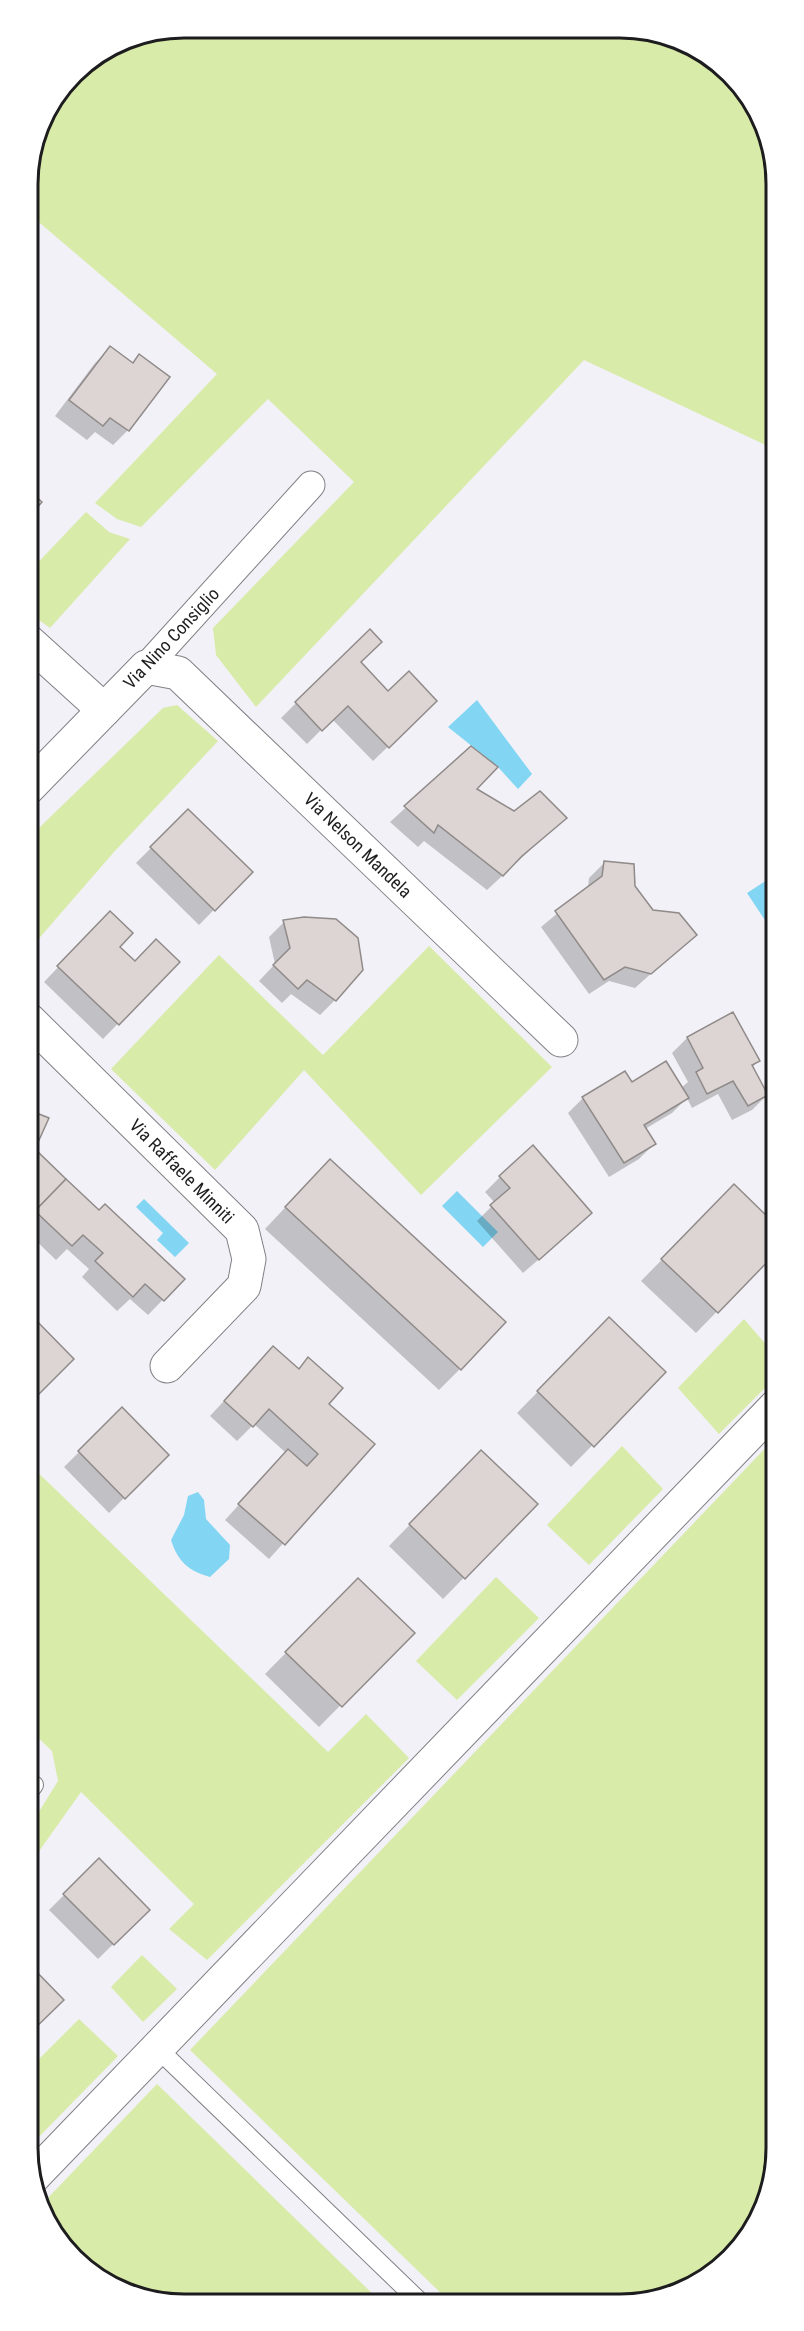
<svg xmlns="http://www.w3.org/2000/svg" width="804" height="2331" viewBox="0 0 804 2331" font-family="'Roboto Condensed',sans-serif">
	<style>
		.green { fill: #d9eba8 }
		.water { fill: #82d6f3 }
		.shadow { fill: #0003 }
		.building { fill: #dcd5d4; stroke: #908a89; stroke-width: 1.5 }
		.lines { fill: none; stroke-linecap: round; stroke-linejoin: round }
		.service-casing { stroke: #818085; stroke-width: 20 }
		.pedestrian-casing { stroke: #818085; stroke-width: 29 }
		.minor-casing { stroke: #818085; stroke-width: 35 }
		.service { stroke: #fff; stroke-width: 18 }
		.pedestrian { stroke: #fff; stroke-width: 27 }
		.minor { stroke: #fff; stroke-width: 33 }
		.labels { text-anchor: middle; dominant-baseline: central; stroke-width: 6; stroke-linejoin: round; paint-order: stroke }
		.street-label { font-size: 18px; fill: #1d1d1f; stroke: #fff }
		.rim { fill: none; stroke: #1d1d1f; stroke-width: 3 }
	</style>
	<rect width="100%" height="100%" fill="#f1f1f7"/>
	<!-- green -->
	<g class="green">
		<polygon points="183,27 652,30 731,73 774,152 774,449 584,360 256,707 216,655 213,628 354,482 268,399 141,527 117,519 95,503 217,374 27,212 27,173 43,114 80,66 124,39"/>
		<polygon points="86,512 109,532 130,539 50,628 28,612 28,573"/>
		<polygon points="177,705 218,741 114,852 28,951 28,842 42,825 163,708"/>
		<polygon points="429,946 552,1067 421,1195 304,1070 215,1170 111,1069 219,955 323,1055"/>
		<polygon points="744,1319 776,1356 776,1377 719,1434 678,1388"/>
		<polygon points="776,1437 777,2158 765,2207 738,2250 699,2283 652,2301 449,2301 190,2050"/>
		<polygon points="622,1446 663,1489 589,1565 547,1525"/>
		<polygon points="29,1464 328,1752 366,1714 409,1758 207,1960 169,1929 194,1904 81,1792 30,1864 30,1826 58,1781 52,1751 29,1729"/>
		<polygon points="496,1577 539,1618 457,1700 416,1661"/>
		<polygon points="142,1955 177,1989 143,2022 111,1987"/>
		<polygon points="79,2019 118,2056 30,2146 30,2068"/>
		<polygon points="157,2084 380,2301 153,2301 73,2258 43,2203"/>
	</g>
	<!-- water -->
	<g class="water">
		<polygon points="477,700 532,774 518,789 498,767 448,727"/>
		<polygon points="775,875 775,934 774,934 747,893"/>
		<polygon points="457,1191 498,1232 483,1247 442,1206"/>
		<polygon points="144,1199 189,1243 175,1257 157,1240 163,1233 136,1207"/>
		<path d="M198,1492l6,8 2,19 24,26 -1,14 -19,18c-21,-6 -32,-15 -39,-37l13,-25 4,-19z"/>
	</g>
	<!-- shadow -->
	<g class="shadow">
		<polygon points="110,348 131,364 140,356 128,430 113,445 95,432 87,440 55,416 95,363"/>
		<polygon points="359,663 388,693 420,716 373,761 332,719 307,744 281,718 296,703"/>
		<polygon points="471,748 474,789 514,813 565,818 487,890 424,841 418,847 390,822"/>
		<polygon points="188,811 251,872 199,925 136,863"/>
		<polygon points="604,863 634,887 653,911 695,934 635,988 609,981 589,994 541,927 588,888 589,878"/>
		<polygon points="110,913 118,947 134,963 178,962 103,1039 44,982"/>
		<polygon points="284,922 335,1000 320,1015 291,994 282,1003 259,981 275,964 269,937"/>
		<polygon points="733,1014 758,1061 752,1068 767,1095 752,1110 732,1120 718,1094 692,1108 687,1098 672,1113 645,1129 654,1144 639,1159 609,1177 568,1113 583,1098 631,1084 681,1088 688,1082 672,1053 687,1038"/>
		<polygon points="29,1112 47,1119 33,1149 99,1212 183,1279 148,1315 130,1299 117,1311 82,1277 89,1269 67,1249 56,1260 29,1234"/>
		<polygon points="500,1177 575,1228 523,1273 477,1221 495,1203 485,1192"/>
		<polygon points="309,1182 460,1369 439,1390 265,1229"/>
		<polygon points="734,1186 775,1227 775,1252 696,1333 641,1281"/>
		<polygon points="609,1319 664,1372 571,1467 517,1413"/>
		<polygon points="273,1348 298,1370 309,1359 327,1404 373,1444 269,1559 225,1520 286,1453 254,1424 237,1441 210,1416"/>
		<polygon points="122,1409 167,1455 109,1513 64,1467"/>
		<polygon points="460,1473 536,1504 443,1599 389,1546"/>
		<polygon points="358,1580 412,1633 319,1727 265,1674"/>
		<polygon points="99,1860 148,1910 98,1959 49,1910"/>
	</g>
	<!-- building -->
	<g class="building">
		<polygon points="110,346 133,363 139,354 170,377 129,431 110,418 103,426 69,400"/>
		<polygon points="28,489 42,502 28,518"/>
		<polygon points="370,629 382,642 361,662 388,691 409,671 437,701 389,748 348,706 322,731 295,702"/>
		<polygon points="471,746 498,767 477,789 514,811 540,791 567,818 522,856 503,876 438,825 434,833 404,806"/>
		<polygon points="188,809 253,872 215,911 150,847"/>
		<polygon points="604,861 634,864 635,886 653,910 679,913 697,935 651,974 625,967 604,980 555,911 602,876"/>
		<polygon points="110,911 133,933 120,947 135,961 156,939 180,962 119,1025 57,966"/>
		<polygon points="304,917 336,919 358,938 363,970 336,1001 307,980 298,989 273,965 290,948 283,920"/>
		<polygon points="733,1012 760,1061 752,1065 768,1095 748,1106 733,1081 707,1094 696,1072 703,1068 687,1037"/>
		<polygon points="666,1061 689,1098 644,1125 656,1144 624,1163 582,1097 625,1071 632,1082"/>
		<polygon points="29,1110 49,1118 35,1149 66,1179 35,1211 29,1205"/>
		<polygon points="533,1145 592,1213 539,1260 490,1205 510,1188 499,1176"/>
		<polygon points="330,1159 506,1322 461,1370 285,1207"/>
		<polygon points="66,1179 99,1210 105,1204 185,1279 164,1301 145,1284 133,1297 95,1261 103,1253 83,1235 72,1246 35,1211"/>
		<polygon points="734,1184 775,1224 775,1254 718,1313 661,1259"/>
		<polygon points="29,1313 74,1359 30,1403 29,1402"/>
		<polygon points="609,1317 666,1372 594,1447 537,1391"/>
		<polygon points="273,1346 299,1369 308,1357 343,1388 329,1404 375,1444 285,1545 238,1504 288,1449 307,1466 318,1454 269,1409 253,1427 224,1401"/>
		<polygon points="122,1407 169,1455 125,1499 78,1451"/>
		<polygon points="481,1450 538,1504 465,1579 409,1524"/>
		<polygon points="358,1578 415,1633 342,1707 285,1652"/>
		<polygon points="99,1858 150,1910 114,1945 63,1894"/>
		<polygon points="30,1965 64,2000 30,2033"/>
	</g>
	<g class="lines">
		<defs>
			<g id="service">
				<polyline points="30,1790 34,1785"/>
				<polyline points="157,2048 419,2301"/>
			</g>
			<polyline id="pedestrian" points="146,667 311,485"/>
			<g id="minor">
				<polyline points="28,641 104,710"/>
				<polyline points="28,788 146,667 178,673 561,1040"/>
				<polyline points="29,1020 242,1230 249,1259 244,1286 167,1366"/>
				<polyline points="31,2179 776,1406"/>
			</g>
		</defs>
		<!-- service casing -->
		<use href="#service" class="service-casing"/>
		<!-- pedestrian casing -->
		<use href="#pedestrian" class="pedestrian-casing"/>
		<!-- minor casing -->
		<use href="#minor" class="minor-casing"/>
		<!-- service -->
		<use href="#service" class="service"/>
		<!-- pedestrian -->
		<use href="#pedestrian" class="pedestrian"/>
		<!-- minor -->
		<use href="#minor" class="minor"/>
	</g>
	<g class="labels">
		<!-- street labels -->
		<g class="street-label">
			<text transform="translate(171 638) rotate(-47)">Via Nino Consiglio</text>
			<text transform="translate(358 845) rotate(44)">Via Nelson Mandela</text>
			<text transform="translate(182 1171) rotate(45)">Via Raffaele Minniti</text>
		</g>
	</g>
	<!-- crop -->
	<path d="M0 0H804V2331H0ZM184 38H620A146 146 0 0 1 766 184V2148A146 146 0 0 1 620 2294H184A146 146 0 0 1 38 2148V184A146 146 0 0 1 184 38Z" fill="#fff" fill-rule="evenodd"/>
	<path class="rim" d="M184 38H620A146 146 0 0 1 766 184V2148A146 146 0 0 1 620 2294H184A146 146 0 0 1 38 2148V184A146 146 0 0 1 184 38Z"/>
</svg>
